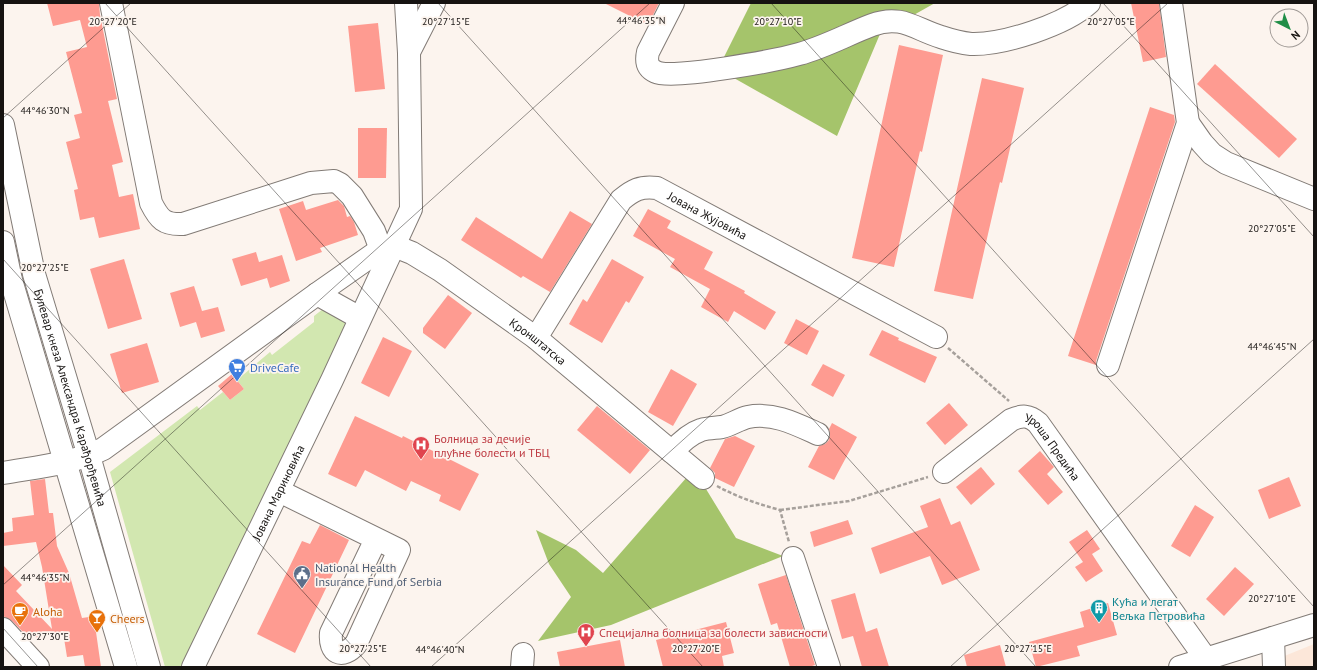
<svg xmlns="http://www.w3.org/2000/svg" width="1317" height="670" viewBox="0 0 1317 670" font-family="'PT Sans',sans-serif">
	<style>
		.education { fill: #fce7d9 }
		.green { fill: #d2e7b0 }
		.forest { fill: #a5c46b }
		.building { fill: #fe9b91 }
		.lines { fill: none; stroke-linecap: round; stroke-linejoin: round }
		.minor-casing { stroke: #827b76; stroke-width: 24 }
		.major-casing { stroke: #827b76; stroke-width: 24 }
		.path { stroke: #a6a09b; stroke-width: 2.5; stroke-dasharray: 4 2; stroke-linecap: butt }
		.minor { stroke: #fff; stroke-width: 22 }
		.major { stroke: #fff; stroke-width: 22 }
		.ticks { fill: none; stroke: #161311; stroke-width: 1; stroke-opacity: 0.45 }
		.labels { text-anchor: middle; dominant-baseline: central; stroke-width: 3.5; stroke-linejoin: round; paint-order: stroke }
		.street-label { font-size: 12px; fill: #161311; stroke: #fcf4ee }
		.shop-label { font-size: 12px; fill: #366cbe; stroke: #fcf4ee; text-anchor: start }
		.health-label { font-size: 12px; fill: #be3a42; stroke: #fcf4ee; text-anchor: start }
		.service-label { font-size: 12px; fill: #4e5e75; stroke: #fcf4ee; text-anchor: start }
		.culture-label { font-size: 12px; fill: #0d838f; stroke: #fcf4ee; text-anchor: start }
		.food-label { font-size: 12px; fill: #c56008; stroke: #fcf4ee; text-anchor: start }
		.ticks-label { font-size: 10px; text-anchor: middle; fill: #161311; stroke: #fcf4ee; stroke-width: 3.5; stroke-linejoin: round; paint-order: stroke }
	</style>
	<rect width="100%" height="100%" fill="#fcf4ee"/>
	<!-- education -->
	<polygon class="education" points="1314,644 1314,667 1282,667 1282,657"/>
	<!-- green -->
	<polygon class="green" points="323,309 352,322 182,667 165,667 110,472 197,406 200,410 223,392 230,400 244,389 237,380 270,352 272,355 314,322 314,316"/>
	<!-- forest -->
	<g class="forest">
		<polygon points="751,3 935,3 880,34 837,136 718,69"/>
		<polygon points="687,477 706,489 736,538 783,556 611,625 538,641 571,597 549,564 536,530 576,550 603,573"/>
	</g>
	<!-- building -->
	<g class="building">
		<polygon points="47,3 99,3 100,15 117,99 108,101 123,162 112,165 119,197 133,194 140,229 99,238 94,217 80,220 74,190 78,189 66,142 80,138 74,115 82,113 66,52 87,47 80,20 53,26"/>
		<polygon points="604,3 659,3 648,25"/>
		<polygon points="1131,3 1159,3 1166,57 1143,62"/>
		<polygon points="378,23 385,89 355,92 348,26"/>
		<polygon points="899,45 943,55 922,152 920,151 894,267 852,258"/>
		<polygon points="1215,64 1297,139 1279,158 1197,84"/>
		<polygon points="982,78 1024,88 1002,183 1000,182 973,299 934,291"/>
		<polygon points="1150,107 1174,115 1175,122 1096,361 1096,365 1068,356"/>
		<polygon points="358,128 387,128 386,178 358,178"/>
		<polygon points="338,200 344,206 347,217 350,216 354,222 358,235 320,248 322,252 296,261 279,209 303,201 306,210"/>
		<polygon points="648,209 671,221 667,228 713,252 704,269 745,291 744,293 776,312 765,330 734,311 728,322 701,307 710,289 670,267 675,259 633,236"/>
		<polygon points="570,211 592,224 550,292 523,276 521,278 461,240 476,217 542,259"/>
		<polygon points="256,252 259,262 282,255 290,281 270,288 267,278 241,286 232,259"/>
		<polygon points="124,259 142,319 108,329 90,269"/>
		<polygon points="612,259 644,277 629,303 626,301 602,343 569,324 583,299 587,302"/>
		<polygon points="194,286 202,311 218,307 225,331 201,338 196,322 180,327 170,293"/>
		<polygon points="448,295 472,313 445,349 423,333 423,328"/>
		<polygon points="796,319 819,331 807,355 784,343"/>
		<polygon points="882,330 899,338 898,340 937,357 925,383 869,355"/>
		<polygon points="383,337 412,351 389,397 361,383"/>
		<polygon points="147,343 159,382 122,393 110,354"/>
		<polygon points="823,364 845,375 833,397 811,385"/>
		<polygon points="671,369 697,384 673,426 648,412"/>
		<polygon points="232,374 244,389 230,400 218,386"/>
		<polygon points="949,403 968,425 945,445 926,423"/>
		<polygon points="597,406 650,450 630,474 577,430"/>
		<polygon points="355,416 402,438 403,436 479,474 460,511 439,501 441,495 411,481 406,491 365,470 356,487 328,474"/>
		<polygon points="832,423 857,437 834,480 808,467 819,446 825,444 829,440 830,433 829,429"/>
		<polygon points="735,436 755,446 734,487 715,478 715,473 710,468 725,439"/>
		<polygon points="1040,451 1054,467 1047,474 1063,492 1048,505 1018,471"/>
		<polygon points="981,467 995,484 971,505 956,487"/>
		<polygon points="1289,477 1301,506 1269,519 1258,490"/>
		<polygon points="45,479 49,513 53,513 57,546 69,573 82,618 96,616 98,632 96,632 101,667 85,667 83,655 67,657 63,632 41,635 38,638 30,635 28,637 12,621 3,616 3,565 22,585 16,591 52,629 42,567 36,542 3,546 3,533 13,531 12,518 34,515 30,481"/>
		<polygon points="940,498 951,525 960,521 980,570 942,585 930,556 880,574 871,548 928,527 920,506"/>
		<polygon points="1195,505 1214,517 1190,557 1171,546"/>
		<polygon points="848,520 853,534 814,547 810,532"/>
		<polygon points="320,525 349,540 295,653 257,634 302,541 310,544"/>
		<polygon points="1087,530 1100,549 1092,554 1103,571 1086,582 1075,567 1083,562 1069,542"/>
		<polygon points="1235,567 1254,584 1224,616 1206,599"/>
		<polygon points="786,575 815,665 809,667 790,667 777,623 771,625 758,584"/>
		<polygon points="855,593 866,632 877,628 889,667 862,667 853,636 842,639 831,600"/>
		<polygon points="1108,603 1117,635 1077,646 1080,656 1036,667 1029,642 1084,627 1080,612"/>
		<polygon points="726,622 734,653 722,656 724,667 663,667 656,640"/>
		<polygon points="620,640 625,667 560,667 557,652"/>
		<polygon points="1000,645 1006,667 967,667 964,655"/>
	</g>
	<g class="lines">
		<defs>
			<g id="minor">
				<path d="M111,3l40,200c8,16 13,22 32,21l128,-41 23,-2 6,3 12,12 22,35 7,19"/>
				<path d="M673,3l-25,49c-2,9 -1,16 8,20 16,8 122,-12 143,-18 26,-7 49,-20 73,-29 29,-11 43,4 69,12 9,3 20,6 30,7 32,1 94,-19 118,-41"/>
				<polyline points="409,52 434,3"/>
				<polyline points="1188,123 1202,143 1212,154 1226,163 1314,199"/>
				<path id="s1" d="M3,125l31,149 55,182 60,211"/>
				<polyline points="3,242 11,280 126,667"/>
				<polyline points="317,294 360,318"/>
				<path id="s2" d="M536,338l85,-138c12,-10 19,-14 36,-12l279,149"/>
				<polyline points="1108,365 1188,123 1171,3"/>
				<path d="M672,452c8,-9 17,-18 29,-22 7,-2 14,-2 21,-3 9,-2 17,-8 26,-10 25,-5 48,7 70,17"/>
				<path id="s3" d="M944,472l67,-52c11,-5 18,-5 27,3l168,236"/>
				<path id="s4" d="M3,473c34,-6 69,-9 100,-24l214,-155 57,-40 7,-4 11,-2 10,1 10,4 28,17 96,68 167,140"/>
				<path d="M279,491l120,59 -43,94c-14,16 -27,9 -25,-11l45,-94"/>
				<polyline points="793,558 829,667"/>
				<polyline points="3,629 38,667"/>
				<polyline points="1273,638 1274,667"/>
				<path id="s5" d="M193,667l139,-287 79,-171 -2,-156 -3,-50"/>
				<polyline points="522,667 523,654"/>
			</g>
			<polyline id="major" points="1180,667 1314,625"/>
		</defs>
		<!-- minor casing -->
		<use href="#minor" class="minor-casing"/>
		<!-- major casing -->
		<use href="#major" class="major-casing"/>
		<!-- path -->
		<g class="path">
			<polyline points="948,348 1009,401"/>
			<path d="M717,486c20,11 41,18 63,24l9,32"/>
			<polyline points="780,510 849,501 928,477"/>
		</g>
		<!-- minor -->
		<use href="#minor" class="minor"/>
		<!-- major -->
		<use href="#major" class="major"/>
	</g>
	<!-- ticks -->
	<path class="ticks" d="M105,3l598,664M438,3l598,664M771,3l543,604M1103,3l211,234M3,118l128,-115M3,259l368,408M3,585l647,-582M3,628l35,39M431,667l737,-664M950,667l364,-328"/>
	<!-- icons -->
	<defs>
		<symbol id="supermarket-pin" viewBox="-11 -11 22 30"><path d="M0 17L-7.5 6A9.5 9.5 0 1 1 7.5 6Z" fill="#3f7fe0" stroke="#fcf4ee"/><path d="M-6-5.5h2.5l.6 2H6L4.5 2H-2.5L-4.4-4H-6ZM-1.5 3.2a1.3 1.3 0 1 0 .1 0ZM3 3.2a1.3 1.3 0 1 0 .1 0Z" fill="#fff"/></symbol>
		<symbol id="hospital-pin" viewBox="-11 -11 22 30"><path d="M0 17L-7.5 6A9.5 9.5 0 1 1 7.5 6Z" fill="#e0444e" stroke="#fcf4ee"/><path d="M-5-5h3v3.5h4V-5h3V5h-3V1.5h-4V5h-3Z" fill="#fff"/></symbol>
		<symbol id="civic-pin" viewBox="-11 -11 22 30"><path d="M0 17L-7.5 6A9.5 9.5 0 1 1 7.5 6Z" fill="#5c6f8a" stroke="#fcf4ee"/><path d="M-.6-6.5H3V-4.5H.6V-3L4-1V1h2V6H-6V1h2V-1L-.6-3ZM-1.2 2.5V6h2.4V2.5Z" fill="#fff"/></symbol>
		<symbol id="building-pin" viewBox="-11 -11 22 30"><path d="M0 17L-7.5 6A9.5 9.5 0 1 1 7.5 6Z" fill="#0f9aa8" stroke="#fcf4ee"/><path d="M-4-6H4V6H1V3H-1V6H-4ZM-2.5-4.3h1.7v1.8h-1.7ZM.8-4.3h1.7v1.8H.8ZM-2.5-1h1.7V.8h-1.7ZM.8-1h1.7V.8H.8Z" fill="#fff"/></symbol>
		<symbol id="cafe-pin" viewBox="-11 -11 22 30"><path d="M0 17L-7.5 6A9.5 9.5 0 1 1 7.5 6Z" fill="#e8710a" stroke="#fcf4ee"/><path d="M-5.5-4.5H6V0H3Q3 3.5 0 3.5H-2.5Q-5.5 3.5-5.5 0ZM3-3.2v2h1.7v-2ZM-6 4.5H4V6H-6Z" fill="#fff"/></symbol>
		<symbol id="bar-pin" viewBox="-11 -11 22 30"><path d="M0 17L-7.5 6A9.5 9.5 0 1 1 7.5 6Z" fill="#e8710a" stroke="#fcf4ee"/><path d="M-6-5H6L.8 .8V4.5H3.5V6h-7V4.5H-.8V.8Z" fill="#fff"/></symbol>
	</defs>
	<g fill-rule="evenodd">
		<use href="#supermarket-pin" x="227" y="357" width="20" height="27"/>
		<use href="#hospital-pin" x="411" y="435" width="20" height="27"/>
		<use href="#civic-pin" x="292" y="564" width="20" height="27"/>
		<use href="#building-pin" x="1089" y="598" width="20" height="27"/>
		<use href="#cafe-pin" x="10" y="601" width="20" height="27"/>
		<use href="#bar-pin" x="87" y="608" width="20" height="27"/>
		<use href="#hospital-pin" x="576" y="622" width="20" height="27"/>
	</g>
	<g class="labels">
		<!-- street labels -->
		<g class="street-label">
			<text stroke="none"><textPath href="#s2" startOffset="259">Јована Жујовића</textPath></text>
			<text stroke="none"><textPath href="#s4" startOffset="631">Кронштатска</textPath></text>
			<text stroke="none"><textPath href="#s1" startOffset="281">Булевар кнеза Александра Карађорђевића</textPath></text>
			<text stroke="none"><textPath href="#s3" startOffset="141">Уроша Предића</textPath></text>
			<text stroke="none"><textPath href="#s5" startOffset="194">Јована Мариновића</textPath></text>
		</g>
		<!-- shop labels -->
		<g class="shop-label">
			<text x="250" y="367">DriveCafe</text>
		</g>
		<!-- health labels -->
		<g class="health-label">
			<text x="434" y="438">Болница за дечије<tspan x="434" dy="14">плућне болести и ТБЦ</tspan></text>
			<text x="599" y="632">Специјална болница за болести зависности</text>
		</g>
		<!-- service labels -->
		<g class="service-label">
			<text x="315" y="567">National Health<tspan x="315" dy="14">Insurance Fund of Serbia</tspan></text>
		</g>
		<!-- culture labels -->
		<g class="culture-label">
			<text x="1112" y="601">Кућа и легат<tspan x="1112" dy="14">Вељка Петровића</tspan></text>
		</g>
		<!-- food labels -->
		<g class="food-label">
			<text x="33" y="611">Aloha</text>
			<text x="110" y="618">Cheers</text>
		</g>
	</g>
	<g class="ticks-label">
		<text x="641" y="24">44°46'35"N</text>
		<text x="113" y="25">20°27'20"E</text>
		<text x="446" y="25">20°27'15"E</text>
		<text x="778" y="25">20°27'10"E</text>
		<text x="1111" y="25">20°27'05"E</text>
		<text x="45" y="114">44°46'30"N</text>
		<text x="1272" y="232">20°27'05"E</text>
		<text x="45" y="271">20°27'25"E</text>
		<text x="1272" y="350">44°46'45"N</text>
		<text x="45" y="581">44°46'35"N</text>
		<text x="1272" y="602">20°27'10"E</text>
		<text x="45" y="640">20°27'30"E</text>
		<text x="363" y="652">20°27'25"E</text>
		<text x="696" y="652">20°27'20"E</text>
		<text x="1028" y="652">20°27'15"E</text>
		<text x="440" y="653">44°46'40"N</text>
	</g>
	<!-- border -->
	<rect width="1317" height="670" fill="none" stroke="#161311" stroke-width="8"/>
	<!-- north arrow -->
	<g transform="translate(1289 28) rotate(138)"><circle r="19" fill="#fcf4ee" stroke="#a09a96"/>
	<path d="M0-3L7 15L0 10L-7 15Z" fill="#208e47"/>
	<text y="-6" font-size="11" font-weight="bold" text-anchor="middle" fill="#161311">N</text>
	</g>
</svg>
